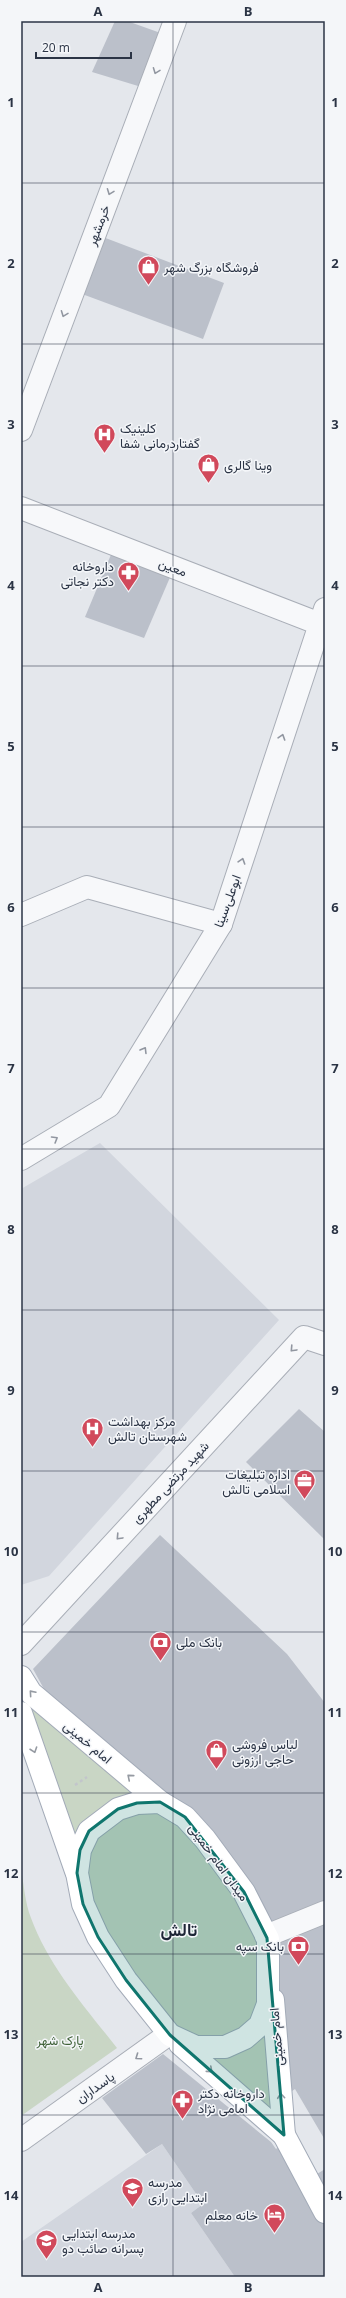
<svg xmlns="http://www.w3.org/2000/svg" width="346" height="2298" viewBox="0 0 346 2298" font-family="'Open Sans',Vazirmatn,sans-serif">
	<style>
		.built { fill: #d2d6de }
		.green { fill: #c9d6c5 }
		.building { fill: #bbc0ca }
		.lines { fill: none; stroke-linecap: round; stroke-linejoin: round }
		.minor-casing { stroke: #a9aeb7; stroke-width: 24 }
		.major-casing { stroke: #a3abb8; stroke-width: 24 }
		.path { stroke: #c2c5cb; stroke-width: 2.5; stroke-dasharray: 3 3; stroke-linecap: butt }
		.minor { stroke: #f7f8fa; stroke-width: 22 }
		.major { stroke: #fff; stroke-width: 22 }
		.oneway { stroke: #9196a0 }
		.oneway2 { stroke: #959aa2 }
		.marked { fill: #0f766e; fill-opacity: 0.2; stroke: #0f766e; stroke-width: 3; stroke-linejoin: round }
		.grid { fill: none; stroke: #2b3445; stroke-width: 1; stroke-opacity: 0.55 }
		.labels { text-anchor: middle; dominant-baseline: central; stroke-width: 3; stroke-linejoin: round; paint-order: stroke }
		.street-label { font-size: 13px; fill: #2b3445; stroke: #f4f6f9 }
		.poi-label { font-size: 13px; fill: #2b3445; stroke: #f4f6f9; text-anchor: start }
		.park-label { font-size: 13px; fill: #3f6138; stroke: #f4f6f9 }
		.district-label { font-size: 17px; font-weight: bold; fill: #1d2536; stroke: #f4f6f9 }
		.neatline { fill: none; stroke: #2b3445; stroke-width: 1.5 }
		.grid-label { font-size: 13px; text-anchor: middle; font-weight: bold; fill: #2b3445 }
	</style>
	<rect width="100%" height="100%" fill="#e4e7ec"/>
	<!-- built -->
	<g class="built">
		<polygon points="100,1143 279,1320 49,1576 21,1585 21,1189"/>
		<polygon points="162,2144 203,2204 191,2213 235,2277 21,2277 21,2242"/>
	</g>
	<!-- green -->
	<g class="green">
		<polygon points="21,1677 185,1817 265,1934 284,2133 172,2036 99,1937 21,1713"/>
		<path d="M21,1869c3,16 4,34 10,49 18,49 54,89 86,130l-96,68z"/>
	</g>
	<!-- building -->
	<g class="building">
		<polygon points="115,21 127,21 169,36 148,89 92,72"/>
		<polygon points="95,234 224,283 203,339 74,291"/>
		<polygon points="115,545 174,568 144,638 85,617"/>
		<polygon points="299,1409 325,1432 325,1540 246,1462"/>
		<polygon points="160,1535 287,1654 325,1703 325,1912 268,1934 185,1817 160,1802 44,1689 33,1669"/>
		<polygon points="325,1916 325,2140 295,2089 282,2098 268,1940"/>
		<polygon points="163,2054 271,2142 276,2149 287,2140 325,2213 325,2277 235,2277 191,2213 203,2204 162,2144 146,2154 102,2098"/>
		<polygon points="325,2169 325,2208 309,2179"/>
	</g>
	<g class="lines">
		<defs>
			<g id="minor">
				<polyline points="21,430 175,21"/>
				<polyline points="21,508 325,626"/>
				<polyline points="21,915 87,887 221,924"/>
				<polyline points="21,1159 109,1106 221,924 325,609"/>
				<polyline points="21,1644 304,1337 325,1344"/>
				<polyline points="266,1936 325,1912"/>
				<polyline points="21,2140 169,2034"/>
			</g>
			<g id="major">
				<polyline points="21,1677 31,1693 160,1802"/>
				<polyline points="21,1713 76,1871"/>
				<polygon points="160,1802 185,1817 205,1839 244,1892 268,1939 268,2004 260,2025 245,2038 225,2047 196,2047 170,2035 126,1980 98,1937 83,1904 77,1873 80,1850 89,1831 118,1809 137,1803"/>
				<polyline points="273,2000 284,2135"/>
				<polyline points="180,2044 284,2135 325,2212"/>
			</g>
		</defs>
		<!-- minor casing -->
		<use href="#minor" class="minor-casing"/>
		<!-- major casing -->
		<use href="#major" class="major-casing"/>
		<!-- path -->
		<polyline class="path" points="75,1785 87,1777"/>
		<!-- minor -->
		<use href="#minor" class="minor"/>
		<!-- major -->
		<use href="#major" class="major"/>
	</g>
	<!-- one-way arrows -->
	<defs><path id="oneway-chevron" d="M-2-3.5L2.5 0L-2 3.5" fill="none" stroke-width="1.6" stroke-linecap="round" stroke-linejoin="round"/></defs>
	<g class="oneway">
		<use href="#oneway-chevron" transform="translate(156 71) rotate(111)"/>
		<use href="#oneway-chevron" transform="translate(110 192) rotate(111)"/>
		<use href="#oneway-chevron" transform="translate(64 314) rotate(111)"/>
		<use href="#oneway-chevron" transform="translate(282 737) rotate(-72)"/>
		<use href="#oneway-chevron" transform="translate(242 861) rotate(-72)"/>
		<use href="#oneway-chevron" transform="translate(144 1050) rotate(-59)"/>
		<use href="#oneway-chevron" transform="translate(55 1139) rotate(-31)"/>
		<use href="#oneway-chevron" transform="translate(293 1349) rotate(133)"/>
		<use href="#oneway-chevron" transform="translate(119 1537) rotate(133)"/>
		<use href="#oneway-chevron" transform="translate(138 2057) rotate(145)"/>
	</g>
	<g class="oneway2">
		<use href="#oneway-chevron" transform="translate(32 1693) rotate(-131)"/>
		<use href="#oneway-chevron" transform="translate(34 1750) rotate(71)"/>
		<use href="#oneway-chevron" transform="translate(130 1777) rotate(-140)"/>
		<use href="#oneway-chevron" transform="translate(210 2070) rotate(41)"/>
		<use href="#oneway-chevron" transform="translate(281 2096) rotate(-95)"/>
	</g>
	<!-- marked area -->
	<path class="marked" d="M160,1802l25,15 59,75 23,46 17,197 -114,-100 -44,-55 -28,-43 -15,-33 -6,-31 3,-23 9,-19 29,-22 19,-6z"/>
	<!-- grid -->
	<path class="grid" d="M173,21v2256M21,183h304M21,344h304M21,505h304M21,666h304M21,827h304M21,988h304M21,1149h304M21,1310h304M21,1471h304M21,1632h304M21,1793h304M21,1954h304M21,2115h304"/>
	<!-- icons -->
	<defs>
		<symbol id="shop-pin" viewBox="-11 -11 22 30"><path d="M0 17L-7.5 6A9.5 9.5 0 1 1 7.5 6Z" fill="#d1495b" stroke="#f4f6f9"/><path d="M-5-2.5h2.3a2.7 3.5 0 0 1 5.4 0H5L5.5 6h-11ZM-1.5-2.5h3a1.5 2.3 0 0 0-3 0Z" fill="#fff"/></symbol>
		<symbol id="hospital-pin" viewBox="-11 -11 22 30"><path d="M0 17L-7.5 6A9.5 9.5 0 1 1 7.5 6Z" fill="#d1495b" stroke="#f4f6f9"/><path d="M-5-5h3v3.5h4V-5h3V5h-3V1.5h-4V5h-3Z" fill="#fff"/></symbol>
		<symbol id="pharmacy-pin" viewBox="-11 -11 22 30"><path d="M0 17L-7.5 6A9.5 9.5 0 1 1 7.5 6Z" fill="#d1495b" stroke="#f4f6f9"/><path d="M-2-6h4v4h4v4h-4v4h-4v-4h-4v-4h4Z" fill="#fff"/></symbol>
		<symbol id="office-pin" viewBox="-11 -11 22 30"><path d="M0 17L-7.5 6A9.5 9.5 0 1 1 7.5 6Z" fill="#d1495b" stroke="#f4f6f9"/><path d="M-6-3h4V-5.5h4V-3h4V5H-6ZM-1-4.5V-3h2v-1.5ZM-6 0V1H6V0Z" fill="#fff"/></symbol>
		<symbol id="bank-pin" viewBox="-11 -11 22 30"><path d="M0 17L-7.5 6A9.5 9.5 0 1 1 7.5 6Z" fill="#d1495b" stroke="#f4f6f9"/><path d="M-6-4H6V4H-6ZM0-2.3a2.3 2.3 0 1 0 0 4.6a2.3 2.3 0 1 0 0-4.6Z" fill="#fff"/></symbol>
		<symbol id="school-pin" viewBox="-11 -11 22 30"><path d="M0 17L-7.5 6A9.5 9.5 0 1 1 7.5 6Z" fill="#d1495b" stroke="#f4f6f9"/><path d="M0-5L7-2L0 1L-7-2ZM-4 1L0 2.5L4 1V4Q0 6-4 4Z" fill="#fff"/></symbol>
		<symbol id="hotel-pin" viewBox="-11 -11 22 30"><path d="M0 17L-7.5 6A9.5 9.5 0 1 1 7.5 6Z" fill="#d1495b" stroke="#f4f6f9"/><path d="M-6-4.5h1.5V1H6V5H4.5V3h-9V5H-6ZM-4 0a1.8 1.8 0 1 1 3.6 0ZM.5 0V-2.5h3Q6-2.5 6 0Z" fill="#fff"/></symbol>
	</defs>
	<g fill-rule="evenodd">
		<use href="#shop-pin" x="136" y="254" width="25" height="34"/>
		<use href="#hospital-pin" x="92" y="422" width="25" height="34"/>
		<use href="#shop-pin" x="196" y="452" width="25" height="34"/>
		<use href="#pharmacy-pin" x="116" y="560" width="25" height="34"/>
		<use href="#hospital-pin" x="80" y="1416" width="25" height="34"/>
		<use href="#office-pin" x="292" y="1468" width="25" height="34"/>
		<use href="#bank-pin" x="148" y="1630" width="25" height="34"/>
		<use href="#shop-pin" x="204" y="1738" width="25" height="34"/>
		<use href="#bank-pin" x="286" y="1934" width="25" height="34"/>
		<use href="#pharmacy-pin" x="170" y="2088" width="25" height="34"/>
		<use href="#school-pin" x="120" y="2176" width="25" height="34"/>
		<use href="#hotel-pin" x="262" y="2202" width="25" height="34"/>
		<use href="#school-pin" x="34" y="2228" width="25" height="34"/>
	</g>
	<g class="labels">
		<!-- street labels -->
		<g class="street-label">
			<text transform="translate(98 225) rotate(-69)">خرمشهر</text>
			<text transform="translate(173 567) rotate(21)">معین</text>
			<text transform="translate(227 901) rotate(-70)">ابوعلی‌سینا</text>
			<text transform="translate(170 1482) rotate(-47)">شهید مرتضی مطهری</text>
			<text transform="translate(88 1742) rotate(40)">امام خمینی</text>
			<text transform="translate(219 1862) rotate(54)">میدان امام خمینی</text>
			<text transform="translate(276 2037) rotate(-95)">امام خمینی</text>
			<text transform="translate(95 2087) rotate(-35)">پاسداران</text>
		</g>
		<!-- poi labels -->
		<g class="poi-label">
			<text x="164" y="267">فروشگاه بزرگ شهر</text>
			<text x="120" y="428">کلینیک<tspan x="120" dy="15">گفتاردرمانی شفا</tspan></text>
			<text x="224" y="465">وینا گالری</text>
			<text x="114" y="566" text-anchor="end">داروخانه<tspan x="114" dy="15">دکتر نجاتی</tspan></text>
			<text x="108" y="1421">مرکز بهداشت<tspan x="108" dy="15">شهرستان تالش</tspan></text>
			<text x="290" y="1474" text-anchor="end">اداره تبلیغات<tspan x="290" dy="15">اسلامی تالش</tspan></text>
			<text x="176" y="1642">بانک ملی</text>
			<text x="232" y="1744">لباس فروشی<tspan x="232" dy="15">حاجی ارزونی</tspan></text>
			<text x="284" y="1946" text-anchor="end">بانک سپه</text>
			<text x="198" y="2093">داروخانه دکتر<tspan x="198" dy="15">امامی نژاد</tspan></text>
			<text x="148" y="2182">مدرسه<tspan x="148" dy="15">ابتدایی رازی</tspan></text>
			<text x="258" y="2215" text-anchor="end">خانه معلم</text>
			<text x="62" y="2233">مدرسه ابتدایی<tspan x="62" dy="15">پسرانه صائب دو</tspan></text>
		</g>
		<!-- park labels -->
		<g class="park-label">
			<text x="60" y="2040">پارک شهر</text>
		</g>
		<!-- district labels -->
		<g class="district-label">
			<text x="179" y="1929">تالش</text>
		</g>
	</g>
	<!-- border -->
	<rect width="346" height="2298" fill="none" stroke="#f4f6f9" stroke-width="44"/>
	<!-- scale -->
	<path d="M36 52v6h95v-6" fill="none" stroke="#2b3445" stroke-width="2"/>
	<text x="42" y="52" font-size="12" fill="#2b3445" stroke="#f4f6f9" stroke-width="3" paint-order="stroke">20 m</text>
	<rect x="22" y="22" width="302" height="2254" class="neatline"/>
	<g class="grid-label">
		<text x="98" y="16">A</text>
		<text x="248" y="16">B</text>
		<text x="11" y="107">1</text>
		<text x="335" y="107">1</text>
		<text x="11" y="268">2</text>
		<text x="335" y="268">2</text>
		<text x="11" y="429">3</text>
		<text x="335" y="429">3</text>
		<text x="11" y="590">4</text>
		<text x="335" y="590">4</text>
		<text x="11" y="751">5</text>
		<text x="335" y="751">5</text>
		<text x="11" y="912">6</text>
		<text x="335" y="912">6</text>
		<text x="11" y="1073">7</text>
		<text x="335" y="1073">7</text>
		<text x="11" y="1234">8</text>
		<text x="335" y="1234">8</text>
		<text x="11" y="1395">9</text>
		<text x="335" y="1395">9</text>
		<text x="11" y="1556">10</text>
		<text x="335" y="1556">10</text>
		<text x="11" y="1717">11</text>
		<text x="335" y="1717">11</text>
		<text x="11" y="1878">12</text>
		<text x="335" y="1878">12</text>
		<text x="11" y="2039">13</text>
		<text x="335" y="2039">13</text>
		<text x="11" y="2200">14</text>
		<text x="335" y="2200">14</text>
		<text x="98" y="2292">A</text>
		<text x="248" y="2292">B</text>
	</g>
</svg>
